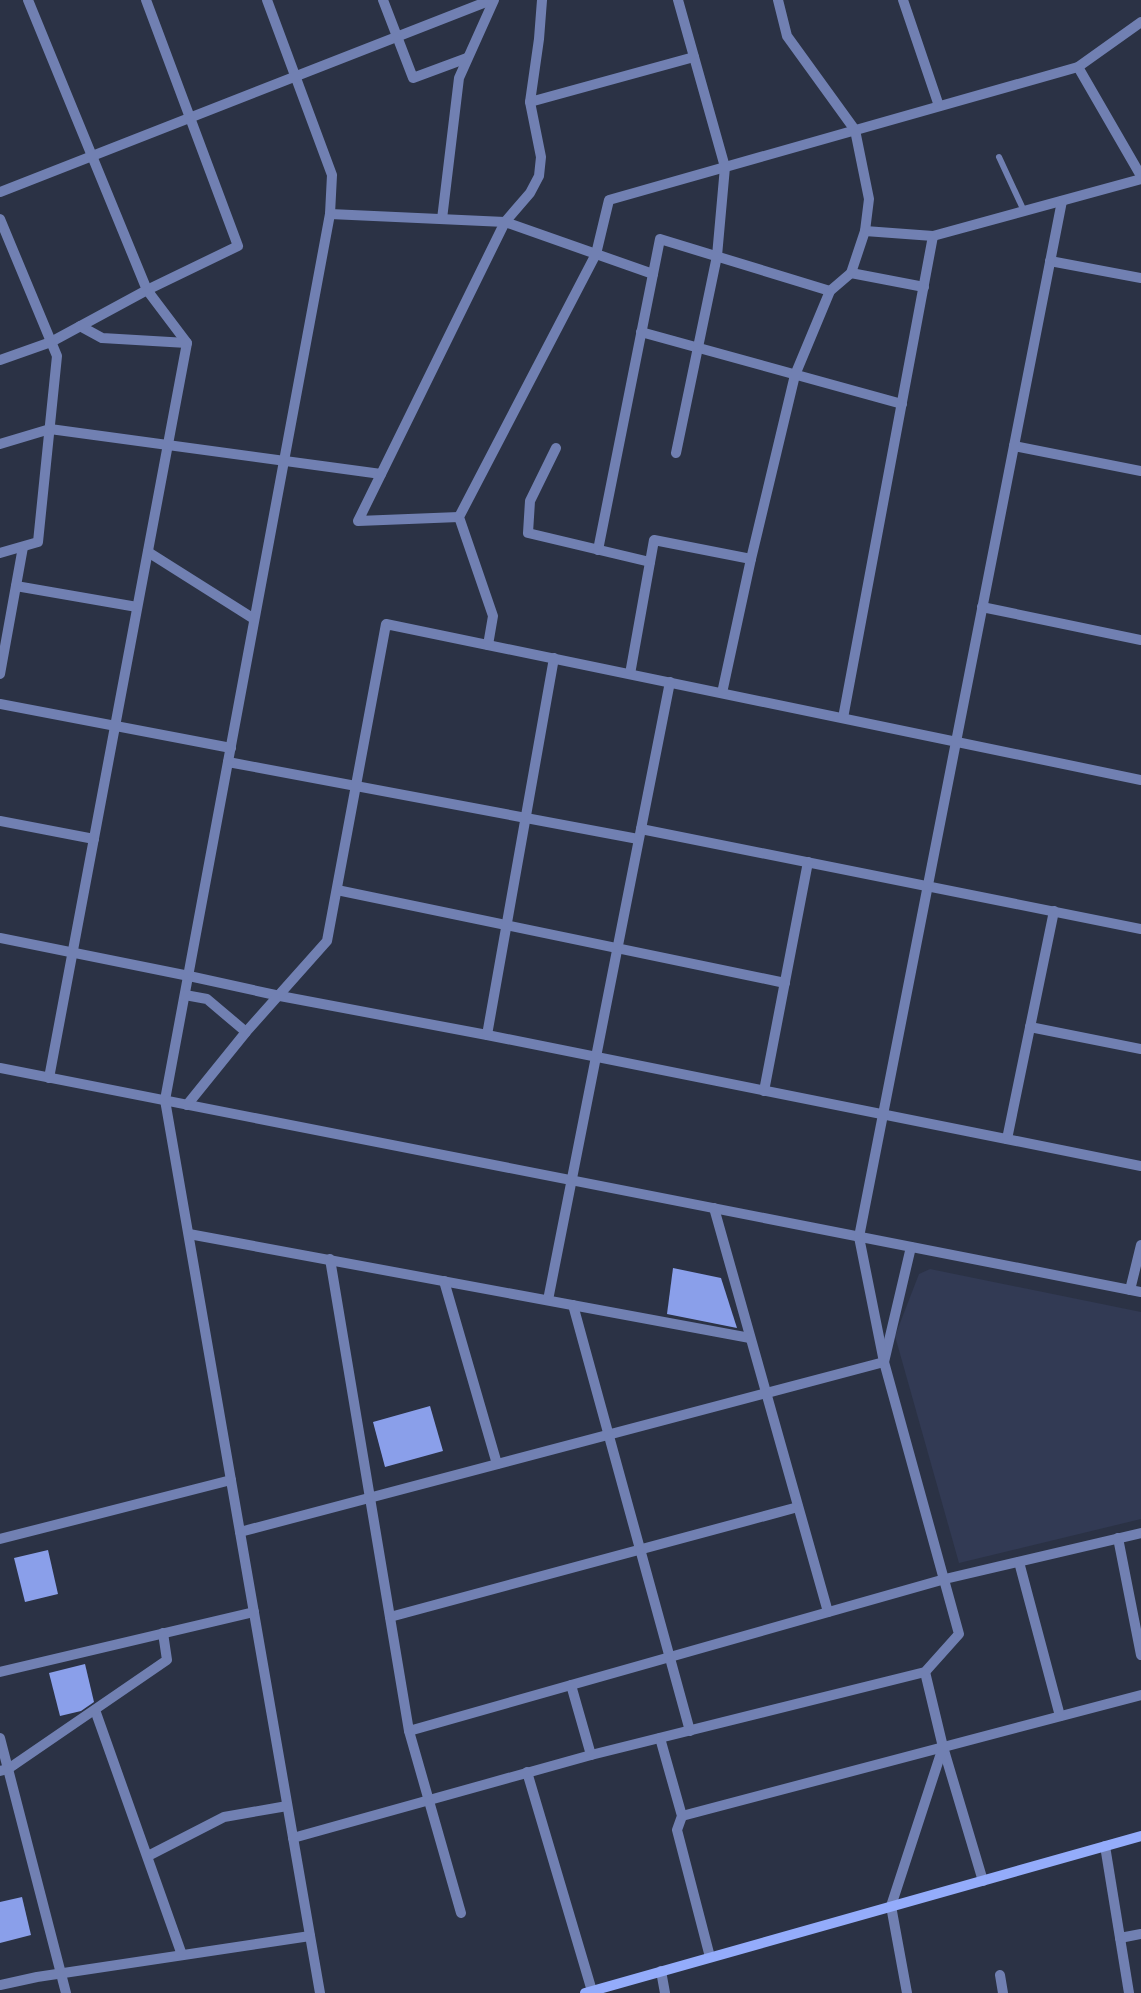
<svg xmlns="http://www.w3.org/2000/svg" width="1141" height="1993" viewBox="0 0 1141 1993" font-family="'Public Sans',sans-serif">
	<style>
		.built { fill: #323a54 }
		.building { fill: #8a9fea }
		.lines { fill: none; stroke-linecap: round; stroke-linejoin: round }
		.lane { stroke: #7180b2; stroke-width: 6 }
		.street { stroke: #7180b2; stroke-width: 10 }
		.secondary { stroke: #94acfb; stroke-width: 10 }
	</style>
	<rect width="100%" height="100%" fill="#2b3245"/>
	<!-- built -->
	<polygon class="built" points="930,1269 1141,1312 1141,1519 959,1563 895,1336 919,1274"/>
	<!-- building -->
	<g class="building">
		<polygon points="673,1268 721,1278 737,1328 667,1314"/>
		<polygon points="430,1406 443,1451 385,1467 373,1422"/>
		<polygon points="48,1550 58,1594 25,1602 14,1558"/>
		<polygon points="85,1664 94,1702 81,1711 60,1716 49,1673"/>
		<polygon points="22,1897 31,1935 0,1943 0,1902"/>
	</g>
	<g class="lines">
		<!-- lane -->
		<polyline class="lane" points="999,157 1024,211"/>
		<!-- street -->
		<g class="street">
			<polyline points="28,0 147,290 187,343 49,1078"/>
			<polyline points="267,0 332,175 330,214 165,1100 320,1993"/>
			<polyline points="383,0 413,78 467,58"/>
			<polyline points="903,0 939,106"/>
			<polyline points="1078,67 1141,176"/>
			<polyline points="530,102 694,57"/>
			<polyline points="0,192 491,0"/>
			<polyline points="330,214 505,222 653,274"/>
			<polyline points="0,219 57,356 38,542 0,553"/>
			<polyline points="442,219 459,78 494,0"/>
			<polyline points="865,231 933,236 1141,179"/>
			<polyline points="1050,261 1141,278"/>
			<polyline points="851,273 924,287"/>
			<polyline points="80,326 102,338 187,343"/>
			<polyline points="641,332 902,404"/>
			<polyline points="0,360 51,342 147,290 238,246 146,0"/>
			<polyline points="0,444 50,429 381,474"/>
			<polyline points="1014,446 1141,471"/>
			<polyline points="556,448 530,501 528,533 650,562"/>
			<polyline points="676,453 717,256 725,167 678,0"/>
			<polyline points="459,517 358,521 505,222 530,193 539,176 541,157 530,102 539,39 542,0"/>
			<polyline points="598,550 660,239 830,291"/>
			<polyline points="148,552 254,619"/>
			<polyline points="16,586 137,607"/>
			<polyline points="982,607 1141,640"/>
			<polyline points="488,645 493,616 459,517 596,254 609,200 1078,67 1141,22"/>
			<polyline points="0,674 23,547"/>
			<polyline points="630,674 654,540 751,559"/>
			<polyline points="722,693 751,559 795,375 830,291 851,273 865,231 869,199 855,130 787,36 778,0"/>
			<polyline points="0,704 231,748"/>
			<polyline points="843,718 933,236"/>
			<polyline points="228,762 638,839"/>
			<polyline points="0,821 94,839"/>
			<polyline points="641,829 1141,929"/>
			<polyline points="337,890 785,983"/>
			<polyline points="0,938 189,976 280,996 487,1035 1141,1166"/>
			<polyline points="185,995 207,999 246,1032"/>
			<polyline points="1030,1027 1141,1049"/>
			<polyline points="487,1035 554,658"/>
			<polyline points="0,1068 1141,1292"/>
			<polyline points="764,1091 808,862"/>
			<polyline points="187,1105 246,1032 327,941 386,624 1141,780"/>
			<polyline points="1007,1139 1054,911"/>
			<polyline points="714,1208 828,1612"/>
			<polyline points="189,1234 750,1338"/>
			<polyline points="330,1259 409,1731 461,1913"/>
			<polyline points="444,1281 497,1464"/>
			<polyline points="1130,1290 1141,1245"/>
			<polyline points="548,1300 670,682"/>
			<polyline points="573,1305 690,1731"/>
			<polyline points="240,1532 884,1362 911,1247"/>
			<polyline points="1118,1538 1141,1655"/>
			<polyline points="0,1539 231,1480"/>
			<polyline points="1019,1562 1060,1716"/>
			<polyline points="390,1617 798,1507"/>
			<polyline points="0,1672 254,1612"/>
			<polyline points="925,1672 943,1747 983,1881"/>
			<polyline points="571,1685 591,1755"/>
			<polyline points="95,1710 182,1955"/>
			<polyline points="409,1731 945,1579 1141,1533"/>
			<polyline points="0,1738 66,1993"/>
			<polyline points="660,1738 682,1816 677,1830 710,1957"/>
			<polyline points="0,1771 8,1769 167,1660 163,1633"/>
			<polyline points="527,1772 592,1991"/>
			<polyline points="682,1816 1141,1695"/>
			<polyline points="293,1838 591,1755 925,1672 959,1634 884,1362 859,1237 1062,201"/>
			<polyline points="1105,1846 1129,1993"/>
			<polyline points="148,1856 224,1817 287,1806"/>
			<polyline points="1120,1938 1141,1934"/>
			<polyline points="661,1971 665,1993"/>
			<polyline points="1000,1975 1003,1993"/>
			<polyline points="0,1985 37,1977 310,1936"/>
			<polyline points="907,1993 891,1906 943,1747"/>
		</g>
		<!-- secondary -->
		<polyline class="secondary" points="585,1993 1141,1836"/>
	</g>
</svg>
